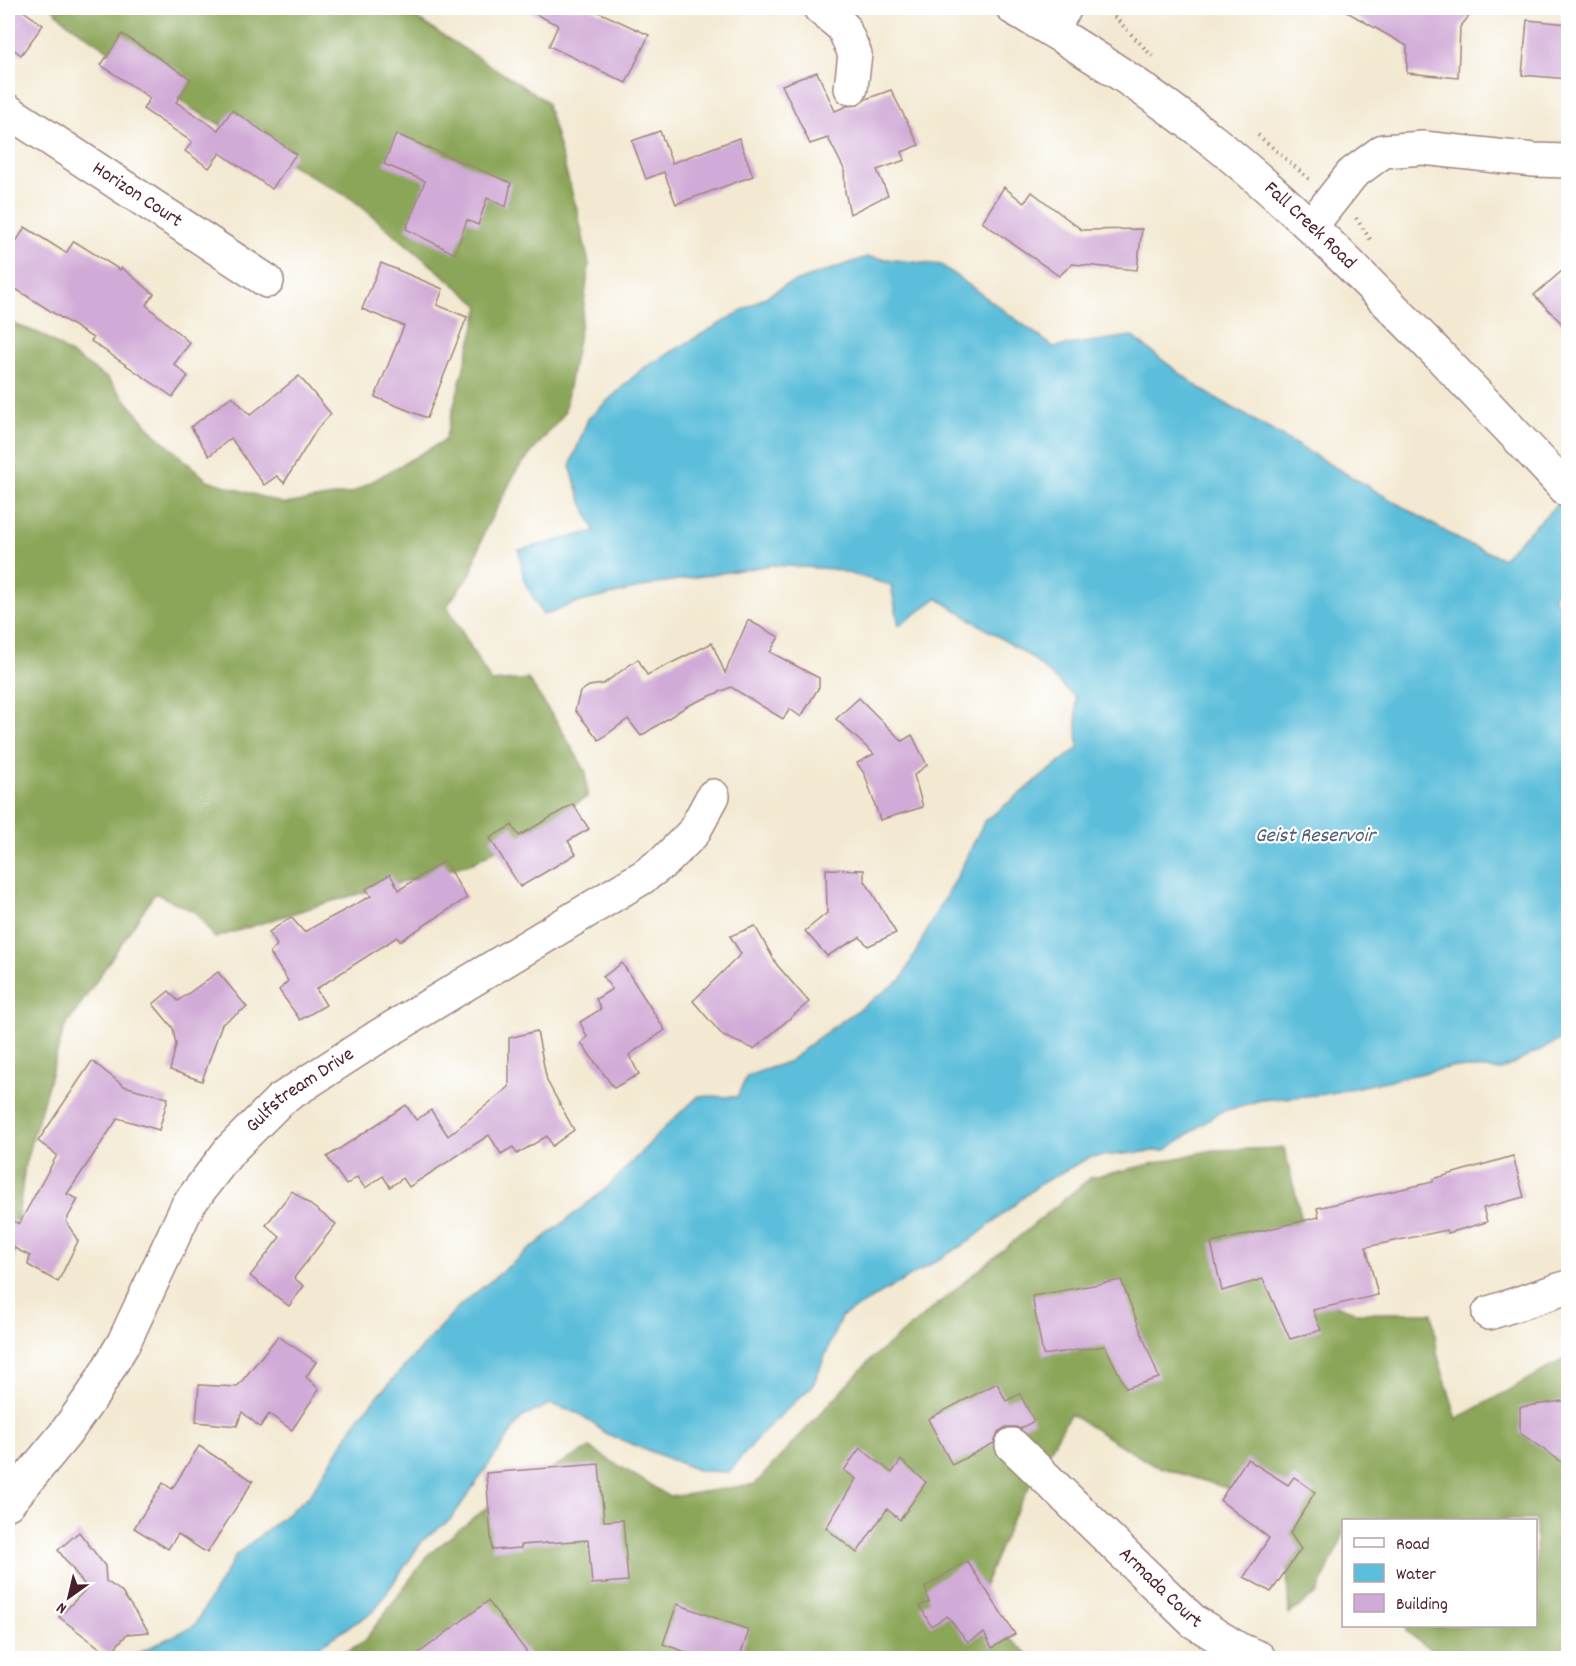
<svg xmlns="http://www.w3.org/2000/svg" width="1576" height="1666" viewBox="0 0 1576 1666" font-family="Dekko,sans-serif">
	<style>
		.forest { fill: #8ba659; stroke: #6a6242; stroke-width: 1.5 }
		.water { fill: #5bbeda; stroke: #526e82; stroke-width: 1.5 }
		.building { fill: #d1abd7 }
		.lines { fill: none; stroke-linecap: round; stroke-linejoin: round }
		.minor-casing { stroke: #9e847e; stroke-width: 36 }
		.major-casing { stroke: #9e847e; stroke-width: 36 }
		.path { stroke: #9e847e; stroke-width: 4; stroke-dasharray: 1.5 4.5; stroke-linecap: butt }
		.minor { stroke: #fff; stroke-width: 33 }
		.major { stroke: #fff; stroke-width: 33 }
		.labels { text-anchor: middle; dominant-baseline: central; stroke-width: 4.5; stroke-linejoin: round; paint-order: stroke }
		.street-label { font-size: 20px; fill: #4a1f2b; stroke: #fff }
		.water-label { font-size: 21px; font-style: italic; fill: #515f71; stroke: #fff }
	</style>
	<rect width="100%" height="100%" fill="#fff"/>
	<filter id="ink" filterUnits="userSpaceOnUse"><feTurbulence type="fractalNoise" baseFrequency=".0167" numOctaves="2"/><feDisplacementMap in="SourceGraphic" scale="12" xChannelSelector="R" yChannelSelector="G"/><feConvolveMatrix kernelMatrix="1 2 1 2 8 2 1 2 1" color-interpolation-filters="sRGB"/></filter>
	<filter id="wash" filterUnits="userSpaceOnUse"><feTurbulence type="fractalNoise" baseFrequency=".008" numOctaves="4" result="noise"/><feDisplacementMap in="SourceGraphic" scale="24" xChannelSelector="R" yChannelSelector="G"/><feGaussianBlur stdDeviation="1.35" result="paint"/><feColorMatrix in="noise" values="0 0 0 0 0 0 0 0 0 0 0 0 0 0 0 0 0 1.4 0 .05"/><feComposite in="paint" operator="in"/></filter>
	<g filter="url(#wash)">
		<rect width="100%" height="100%" fill="#f3e9d2"/>
		<!-- forest -->
		<g class="forest">
			<polygon points="52,8 394,8 406,12 546,101 577,210 589,264 583,312 564,414 517,470 484,532 471,573 447,606 491,682 528,679 558,724 586,772 587,797 473,863 329,902 215,938 195,912 155,893 64,1029 25,1164 8,1298 8,322 41,334 108,379 154,433 207,480 285,504 352,493 445,440 480,306 352,199 196,111 65,21"/>
			<polygon points="1284,1148 1322,1300 1357,1313 1432,1313 1438,1357 1457,1419 1568,1357 1568,1640 1555,1658 1442,1658 1406,1631 1406,1626 1536,1626 1536,1520 1344,1520 1343,1536 1317,1593 1289,1614 1284,1506 1153,1465 1070,1414 1014,1515 974,1609 1033,1658 337,1658 364,1641 429,1554 505,1493 590,1448 670,1497 755,1484 870,1360 1090,1178 1212,1150"/>
		</g>
		<!-- water -->
		<polygon class="water" points="867,257 941,265 1054,347 1131,336 1202,390 1465,543 1502,558 1568,494 1568,582 1553,597 1568,615 1568,1036 1501,1070 1451,1067 1326,1094 1261,1100 1220,1112 1166,1150 1090,1157 1040,1184 970,1241 841,1317 813,1385 761,1434 729,1472 700,1471 607,1434 580,1414 550,1404 521,1418 451,1519 423,1540 374,1611 301,1658 128,1658 194,1626 236,1555 310,1495 360,1416 458,1307 609,1186 669,1123 699,1096 737,1097 747,1076 790,1061 818,1038 902,979 936,913 955,881 984,822 1078,748 1076,698 1031,657 937,598 899,626 891,585 833,569 772,565 665,582 572,604 543,615 524,581 519,550 595,531 580,497 570,466 588,419 642,369 786,285"/>
		<g id="blocks">
			<!-- building -->
			<g class="building">
				<polygon points="8,8 19,8 43,25 21,55 8,45"/>
				<polygon points="523,8 590,8 649,35 626,83 549,46 558,25"/>
				<polygon points="1340,8 1476,8 1460,27 1458,78 1407,73 1407,46"/>
				<polygon points="1527,20 1569,24 1569,79 1522,75"/>
				<polygon points="122,34 191,79 176,102 218,130 232,110 296,154 272,189 220,153 209,168 185,151 192,142 143,109 150,98 101,65"/>
				<polygon points="817,72 835,111 847,106 858,105 866,99 891,90 919,145 902,152 905,160 877,170 888,195 850,214 845,192 844,169 828,138 810,144 782,85"/>
				<polygon points="660,131 672,163 739,138 753,176 676,204 664,172 646,179 632,141"/>
				<polygon points="396,134 511,183 506,207 487,198 478,225 467,220 455,254 406,229 425,181 384,164"/>
				<polygon points="1004,187 1024,203 1032,192 1082,230 1142,229 1137,270 1072,264 1059,276 982,222"/>
				<polygon points="25,227 66,253 74,241 120,270 122,268 154,294 146,305 190,343 174,364 188,376 173,397 91,341 93,338 8,284 8,255"/>
				<polygon points="381,263 443,289 437,305 467,317 427,418 375,397 404,326 362,309"/>
				<polygon points="1569,265 1569,331 1534,295"/>
				<polygon points="299,376 331,414 317,429 284,483 277,476 264,485 231,438 209,456 191,427 232,396 250,415"/>
				<polygon points="748,620 779,637 770,652 819,678 819,687 801,717 790,709 783,719 731,687 687,706 641,736 628,719 599,740 575,710 580,692 589,686 603,684 638,659 647,675 712,643 725,673"/>
				<polygon points="859,698 902,741 912,735 927,765 914,775 923,807 880,820 865,775 857,763 874,754 836,719"/>
				<polygon points="573,804 589,829 568,841 576,854 520,887 490,838 512,825 519,836"/>
				<polygon points="444,861 467,898 400,941 397,937 316,989 326,1005 300,1020 279,990 288,981 270,953 277,945 269,932 291,917 304,932 371,896 366,889 390,874 399,890"/>
				<polygon points="826,869 864,870 864,879 896,933 868,946 860,937 827,956 805,931 827,913"/>
				<polygon points="755,926 777,965 809,1002 754,1049 723,1036 693,1001 741,954 730,936"/>
				<polygon points="622,963 665,1030 629,1055 639,1074 614,1088 581,1043 587,1037 580,1022 601,1009 596,999 612,989 603,977"/>
				<polygon points="218,972 247,1007 222,1024 202,1081 170,1070 176,1045 173,1028 153,1004 169,991 178,1001"/>
				<polygon points="537,1031 547,1081 574,1130 552,1146 547,1136 517,1154 513,1147 501,1154 489,1135 409,1187 403,1178 390,1187 383,1176 365,1188 357,1177 346,1185 327,1157 406,1105 416,1120 431,1110 448,1136 509,1087 509,1038"/>
				<polygon points="92,1061 124,1086 168,1098 159,1130 118,1118 67,1194 78,1199 66,1221 78,1241 58,1282 28,1265 30,1256 8,1245 8,1218 19,1224 57,1155 38,1141"/>
				<polygon points="1513,1156 1524,1197 1483,1208 1487,1222 1448,1233 1447,1230 1366,1247 1378,1295 1313,1310 1321,1330 1290,1339 1263,1279 1222,1291 1211,1243 1319,1217 1317,1208 1433,1182 1433,1179"/>
				<polygon points="292,1191 336,1224 294,1278 304,1286 289,1306 250,1276 280,1237 266,1225"/>
				<polygon points="1121,1280 1159,1378 1126,1388 1105,1346 1043,1355 1032,1296"/>
				<polygon points="278,1336 316,1362 306,1377 319,1389 292,1430 269,1414 260,1427 242,1412 237,1426 196,1422 199,1385 237,1387"/>
				<polygon points="997,1383 1006,1401 1020,1394 1034,1421 1020,1429 1016,1427 1006,1427 998,1432 994,1443 952,1465 928,1419"/>
				<polygon points="1569,1400 1569,1467 1520,1433 1520,1407"/>
				<polygon points="199,1446 253,1481 207,1553 178,1534 168,1549 134,1528 163,1483 172,1489"/>
				<polygon points="860,1448 892,1473 901,1460 926,1482 900,1520 887,1509 857,1553 826,1528 856,1479 844,1470"/>
				<polygon points="1247,1459 1288,1485 1294,1477 1315,1492 1290,1533 1301,1549 1271,1592 1244,1577 1269,1538 1220,1500"/>
				<polygon points="599,1464 604,1521 623,1520 628,1581 592,1584 588,1540 521,1545 521,1548 492,1550 486,1473"/>
				<polygon points="79,1532 105,1566 106,1581 121,1591 149,1632 127,1634 109,1655 59,1617 87,1588 58,1550"/>
				<polygon points="967,1561 1015,1634 992,1648 984,1633 968,1642 947,1616 931,1626 920,1606 929,1602 925,1587"/>
				<polygon points="488,1601 532,1659 411,1659"/>
				<polygon points="677,1604 749,1630 739,1659 705,1659 663,1644"/>
			</g>
		</g>
	</g>
	<g filter="url(#ink)">
		<use href="#blocks" fill-opacity="0" stroke="#9e847e" stroke-width="1.5"/>
		<g class="lines">
			<defs>
				<g id="minor">
					<polyline points="820,8 843,27 855,54 851,88"/>
					<polyline points="1051,30 1065,8"/>
					<path id="s1" d="M8,111l259,170"/>
					<polyline points="1311,226 1352,174 1383,151 1423,148 1534,160 1568,161"/>
					<polyline points="1489,1313 1568,1287"/>
					<path id="s2" d="M1012,1445l181,176 45,28 21,9"/>
					<path id="s3" d="M8,1503l57,-69 29,-41 30,-51 64,-137 42,-55 50,-50 96,-62 267,-161 23,-17 27,-27 20,-37"/>
				</g>
				<g id="major">
					<path id="s4" d="M1013,8c69,39 137,83 200,133 81,65 152,138 224,212 44,46 88,91 131,138"/>
				</g>
			</defs>
			<!-- minor casing -->
			<use href="#minor" class="minor-casing"/>
			<!-- major casing -->
			<use href="#major" class="major-casing"/>
			<!-- path -->
			<g class="path">
				<polyline points="1106,8 1153,57"/>
				<polyline points="1258,135 1309,179"/>
				<polyline points="1356,218 1372,242"/>
			</g>
			<!-- minor -->
			<use href="#minor" class="minor"/>
			<!-- major -->
			<use href="#major" class="major"/>
		</g>
	</g>
	<g class="labels">
		<!-- street labels -->
		<g class="street-label">
			<text stroke="none"><textPath href="#s1" startOffset="154">Horizon Court</textPath></text>
			<text stroke="none"><textPath href="#s4" startOffset="369">Fall Creek Road</textPath></text>
			<text stroke="none"><textPath href="#s3" startOffset="512">Gulfstream Drive</textPath></text>
			<text stroke="none"><textPath href="#s2" startOffset="206">Armada Court</textPath></text>
		</g>
		<!-- water labels -->
		<g class="water-label">
			<text x="1315" y="837">Geist Reservoir</text>
		</g>
	</g>
	<!-- margin -->
	<rect width="1576" height="1666" fill="none" stroke="#fff" stroke-width="30"/>
	<!-- legend -->
	<rect x="1342" y="1519" width="195" height="108" fill="#ffffff" stroke="#b7a5aa" stroke-width="1.5"/>
	<rect x="1354" y="1538" width="30" height="9" fill="#ffffff" stroke="#b7a5aa" stroke-width="1.5"/>
	<text x="1396" y="1549" font-size="18" fill="#4a1f2b">Road</text>
	<rect x="1354" y="1564" width="30" height="18" fill="#5bbeda" stroke="#b7a5aa" stroke-width="1.5"/>
	<text x="1396" y="1579" font-size="18" fill="#4a1f2b">Water</text>
	<rect x="1354" y="1594" width="30" height="18" fill="#d1abd7" stroke="#b7a5aa" stroke-width="1.5"/>
	<text x="1396" y="1609" font-size="18" fill="#4a1f2b">Building</text>
	<!-- north arrow -->
	<g transform="translate(69 1597) rotate(214)" stroke="#ffffff" stroke-width="4.5" paint-order="stroke">
	<path d="M0-4.5L10 22L0 15L-10 22Z" fill="#4a1f2b"/>
	<text y="-9" font-size="16" font-weight="bold" text-anchor="middle" fill="#4a1f2b">N</text>
	</g>
</svg>
